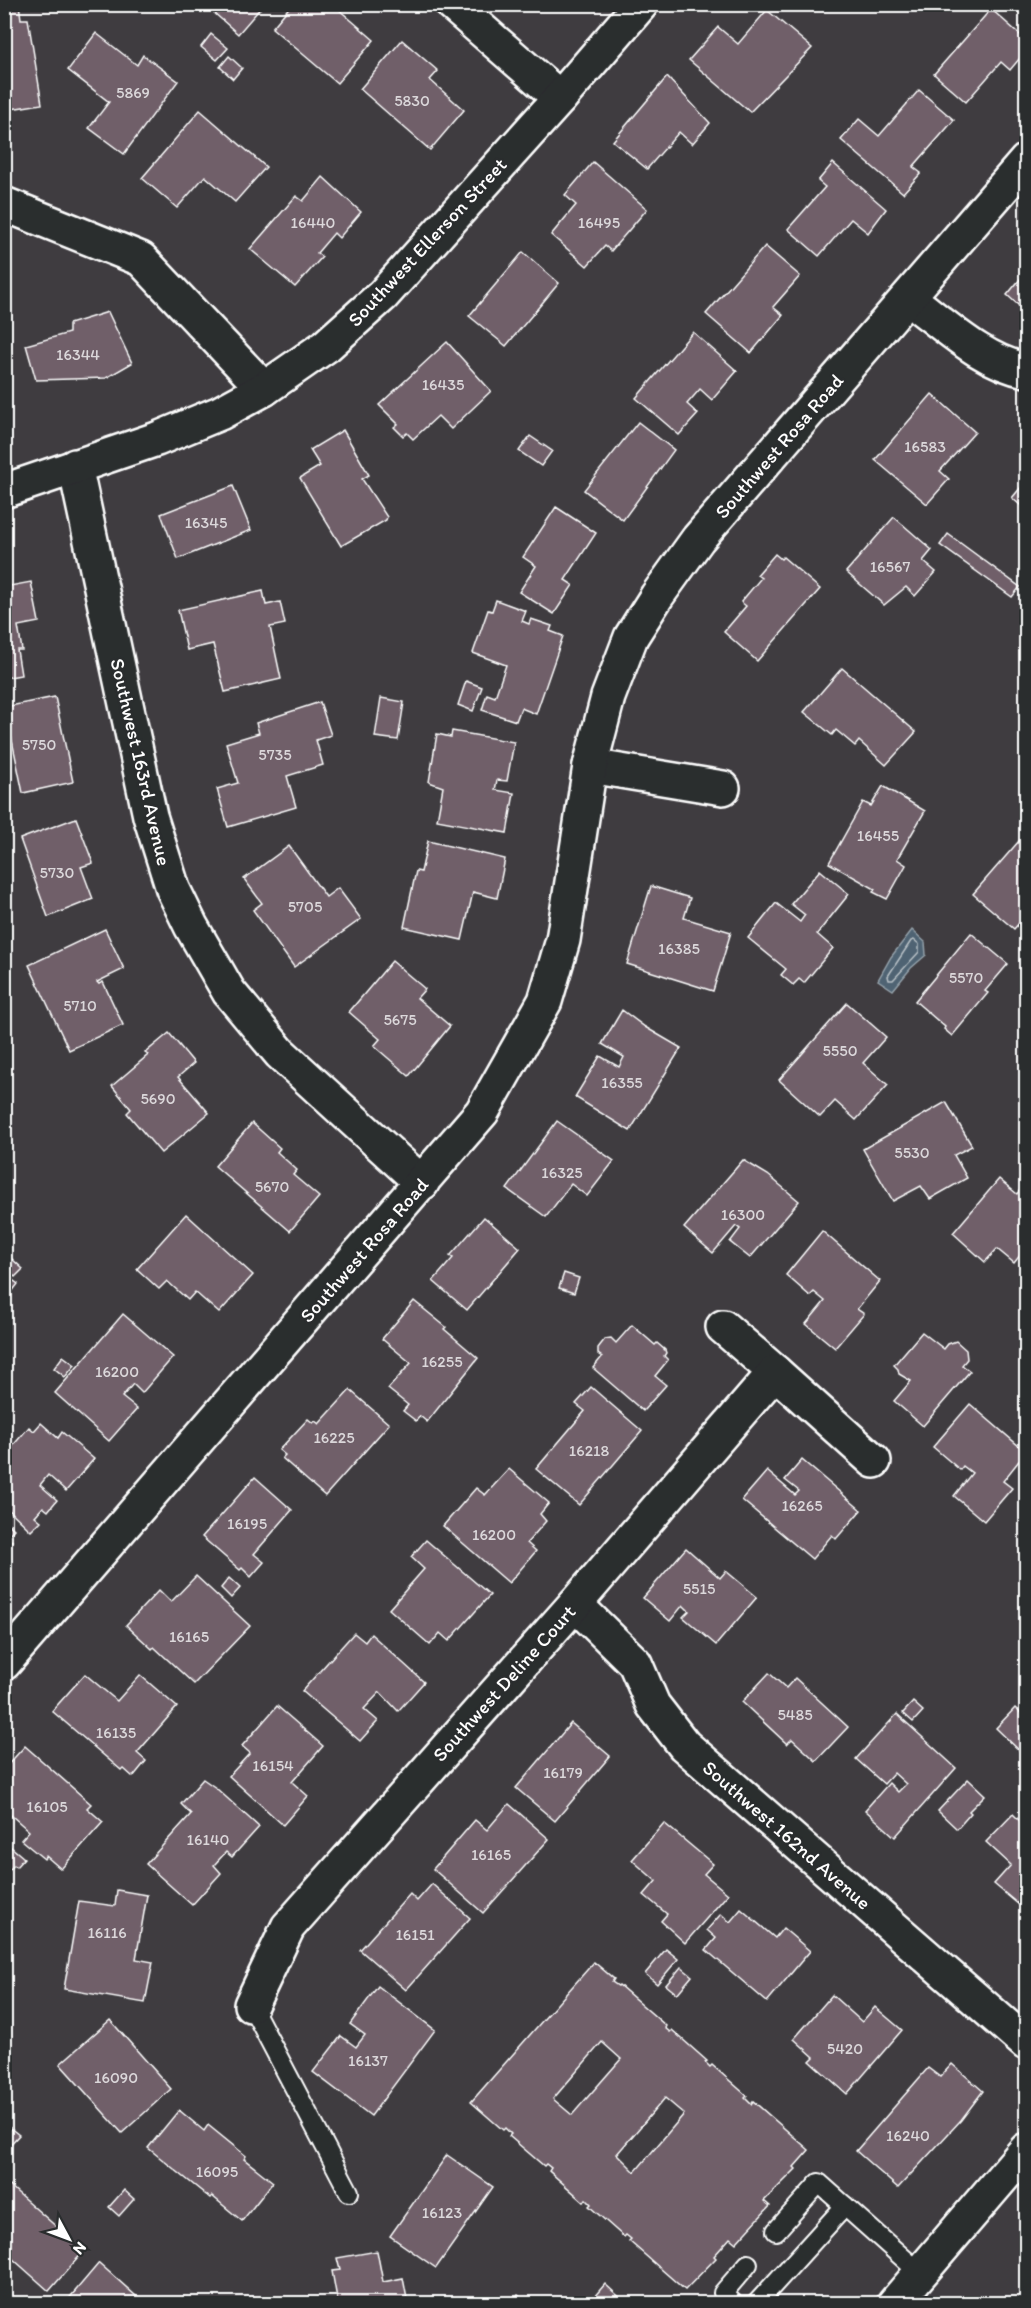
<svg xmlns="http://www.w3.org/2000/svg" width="1031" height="2308" viewBox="0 0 1031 2308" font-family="Itim,sans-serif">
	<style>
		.water { fill: #4f6473; stroke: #95a2ab; stroke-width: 1.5 }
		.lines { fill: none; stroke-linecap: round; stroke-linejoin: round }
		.shore { stroke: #b9c1c7; stroke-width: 1.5 }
		.building { fill: #6f5e69; stroke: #fff; stroke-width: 1.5; fill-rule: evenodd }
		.lane-casing { stroke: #fff; stroke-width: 22 }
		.street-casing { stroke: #fff; stroke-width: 38 }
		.lane { stroke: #2a2d2e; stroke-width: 18 }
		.street { stroke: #2a2d2e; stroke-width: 33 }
		.labels { text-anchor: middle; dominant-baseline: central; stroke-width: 5; stroke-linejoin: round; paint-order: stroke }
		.number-label { font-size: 16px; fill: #dbd7da }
		.street-label { font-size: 20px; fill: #fff; stroke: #2a2d2e }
	</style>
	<rect width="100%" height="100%" fill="#3f3c40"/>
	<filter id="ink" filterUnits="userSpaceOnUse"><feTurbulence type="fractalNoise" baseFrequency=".0167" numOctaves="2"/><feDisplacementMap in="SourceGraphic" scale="12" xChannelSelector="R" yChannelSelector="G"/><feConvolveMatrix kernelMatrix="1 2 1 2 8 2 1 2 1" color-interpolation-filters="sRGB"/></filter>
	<g filter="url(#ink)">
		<!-- water -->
		<polygon class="water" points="912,930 925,942 926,955 911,968 893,990 878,980 891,957"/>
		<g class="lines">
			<!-- shore -->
			<polygon class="shore" points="911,941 914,940 919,944 919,952 893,980 889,980 888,976"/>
		</g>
		<!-- building -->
		<g class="building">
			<polygon points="4,4 19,4 21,19 28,19 42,104 4,110"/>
			<polygon points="204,4 264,4 238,34"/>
			<polygon points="292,4 340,4 337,8 374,40 337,83 272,28"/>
			<polygon points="1013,4 1026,4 1026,16"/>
			<polygon points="991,9 1026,40 1026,51 1010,70 1001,62 966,102 934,74"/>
			<polygon points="767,10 812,48 750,112 689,60 718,27 738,44"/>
			<polygon points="96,33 137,65 143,55 178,81 124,154 89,128 109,102 68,70"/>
			<polygon points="211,34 228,48 217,60 201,47"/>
			<polygon points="402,40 438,71 430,80 464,110 430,150 360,89"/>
			<polygon points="229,56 242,68 233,79 220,67"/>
			<polygon points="667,77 710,123 692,144 679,132 647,169 613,141"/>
			<polygon points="919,90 954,120 913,167 921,173 903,193 841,140 859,119 879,136"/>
			<polygon points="200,110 266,167 235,202 205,176 177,208 142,178"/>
			<polygon points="593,162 647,209 611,251 605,246 587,266 551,235 576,205 565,195"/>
			<polygon points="833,163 886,209 868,233 851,219 819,256 788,229 825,187 818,181"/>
			<polygon points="323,177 361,212 339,238 334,233 317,253 322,257 295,287 250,249 296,196 303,201"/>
			<polygon points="765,246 800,276 773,307 783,315 751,353 706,314"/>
			<polygon points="523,252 559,283 506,346 469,316"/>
			<polygon points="1026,272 1026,312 1007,295"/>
			<polygon points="108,312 132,363 106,378 36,380 26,345 69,333 69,324"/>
			<polygon points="693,332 737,371 712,400 700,389 687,404 698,414 679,435 636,398"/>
			<polygon points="447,342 491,391 451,429 438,416 413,439 407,433 403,436 394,427 398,424 379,405"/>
			<polygon points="932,394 975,432 940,471 949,479 927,504 875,460"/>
			<polygon points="638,422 674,450 623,520 584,490"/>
			<polygon points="343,430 369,475 362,479 387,517 386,520 341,546 300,478 320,466 310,450"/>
			<polygon points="530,436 552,451 541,466 519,451"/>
			<polygon points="1026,481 1026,510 1012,498"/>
			<polygon points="233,486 251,530 178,559 161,514"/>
			<polygon points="556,507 596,533 565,580 573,585 554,614 519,592 536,566 523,557"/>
			<polygon points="894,517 932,550 923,561 936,572 915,596 906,587 884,605 846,572"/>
			<polygon points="948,534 1020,587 1012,597 940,545"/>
			<polygon points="775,554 781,559 783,557 820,589 757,661 724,632 746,606 741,602 761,578 757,575"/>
			<polygon points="31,582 39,622 18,626 22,650 17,650 21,675 4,678 4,587"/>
			<polygon points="263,591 266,605 280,602 285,624 270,627 281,679 225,692 213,644 187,650 178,610"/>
			<polygon points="496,600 526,611 522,621 529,624 531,619 552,626 550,631 563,636 536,714 521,708 516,721 482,710 487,694 495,697 506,665 473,653 488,610 492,611"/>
			<polygon points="842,668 916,732 886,765 859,741 855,746 836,730 832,735 804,712"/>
			<polygon points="466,681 482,687 473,711 458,705"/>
			<polygon points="55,697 73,782 23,793 5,707"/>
			<polygon points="381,698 404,702 398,740 375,737"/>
			<polygon points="320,702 331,735 316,740 323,765 287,776 296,807 228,827 217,789 238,783 226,743 259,733 256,723"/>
			<polygon points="452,731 514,742 507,781 497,780 495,790 514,793 507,833 437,820 443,787 429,782 437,734 451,737"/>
			<polygon points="4,738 10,759 4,760"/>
			<polygon points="883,786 925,811 897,859 906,865 887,899 873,892 875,889 829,863 863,802 871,806"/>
			<polygon points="76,818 93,863 81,867 93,899 48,917 20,839"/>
			<polygon points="1026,833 1026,915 1014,929 973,894"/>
			<polygon points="428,841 505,859 497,898 473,892 462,940 404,927 416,871 421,872"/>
			<polygon points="289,846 326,897 338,888 361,919 294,967 253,910 262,903 244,879"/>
			<polygon points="820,870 849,894 817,934 833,948 804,983 799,979 793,985 781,975 786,969 748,938 776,903 800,922 805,915 791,904"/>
			<polygon points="651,886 690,898 684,918 731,932 713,991 627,964"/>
			<polygon points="105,929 124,969 97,982 99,984 103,982 123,1025 69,1050 29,965"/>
			<polygon points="971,933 1008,964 985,991 988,993 952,1036 944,1029 945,1027 915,1001"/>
			<polygon points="392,961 425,989 417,998 450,1026 409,1076 374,1046 380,1039 349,1012"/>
			<polygon points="847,1003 886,1037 863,1063 888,1085 856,1120 835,1101 820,1117 779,1080"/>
			<polygon points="622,1010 645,1027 681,1048 630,1131 575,1097 600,1056 619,1067 624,1057 602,1044"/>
			<polygon points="169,1033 194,1063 178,1077 209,1113 161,1153 127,1113 131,1109 112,1086 148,1055 145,1053"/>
			<polygon points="946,1102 972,1146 954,1155 967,1178 930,1199 921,1186 893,1201 863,1149"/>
			<polygon points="557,1121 614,1161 587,1196 571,1184 546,1217 507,1189"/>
			<polygon points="252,1123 280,1148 277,1152 297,1170 293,1175 319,1197 290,1231 215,1166"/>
			<polygon points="743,1160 768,1175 799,1201 750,1258 730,1242 740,1229 736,1226 713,1253 684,1228"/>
			<polygon points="999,1179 1017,1194 1026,1182 1026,1248 1014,1263 997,1249 985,1262 953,1233"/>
			<polygon points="186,1214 253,1275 219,1313 195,1292 188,1300 167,1281 159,1289 137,1269"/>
			<polygon points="484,1217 520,1248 467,1310 433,1281 453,1258 450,1256"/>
			<polygon points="822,1231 880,1281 857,1309 864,1314 835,1348 806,1324 825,1301 814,1292 810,1296 786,1275"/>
			<polygon points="12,1259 23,1269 15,1277 5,1267"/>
			<polygon points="564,1273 579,1278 574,1293 559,1288"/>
			<polygon points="4,1274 18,1284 4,1302"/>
			<polygon points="414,1301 446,1327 444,1329 478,1358 427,1422 420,1416 416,1421 403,1411 408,1405 388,1389 411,1363 382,1339"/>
			<polygon points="123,1314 173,1357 142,1393 133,1384 122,1397 137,1409 109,1441 55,1393"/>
			<polygon points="632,1325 655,1345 657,1343 665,1350 666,1353 664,1356 668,1360 655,1376 666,1385 643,1411 593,1368 602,1357 598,1354 598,1348 605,1339 611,1338 616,1343"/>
			<polygon points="922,1332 944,1349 948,1344 956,1341 966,1350 967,1359 962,1365 970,1371 923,1426 894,1401 911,1381 899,1374 898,1369 894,1365"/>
			<polygon points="63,1356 75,1365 65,1377 54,1368"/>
			<polygon points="591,1387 642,1431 579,1505 536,1469 585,1411 576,1404"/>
			<polygon points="350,1390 389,1424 325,1496 282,1458 285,1455 279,1450 308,1419 313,1423 315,1421 319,1424"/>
			<polygon points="970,1404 1026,1452 1003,1481 1012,1488 984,1521 954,1496 972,1473 963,1466 960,1470 933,1447"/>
			<polygon points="41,1423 58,1438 62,1432 94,1459 66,1491 48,1475 40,1485 57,1500 48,1511 43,1507 35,1516 41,1521 31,1531 4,1505 4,1456 29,1427 34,1431"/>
			<polygon points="802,1460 861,1510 836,1539 832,1535 812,1559 742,1500 767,1471 795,1495 799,1491 785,1480"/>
			<polygon points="509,1469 549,1503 540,1514 546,1521 527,1543 536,1551 509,1583 443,1526 476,1488 485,1495"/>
			<polygon points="255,1477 292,1510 254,1554 264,1562 251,1577 242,1568 240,1570 202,1537"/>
			<polygon points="4,1520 14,1529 6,1537 12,1541 4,1550"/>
			<polygon points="426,1540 490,1595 449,1641 440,1633 430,1645 389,1609 424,1569 411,1557"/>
			<polygon points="686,1548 720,1578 726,1571 757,1597 716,1645 683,1617 689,1611 683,1605 670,1621 643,1598"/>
			<polygon points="196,1576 250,1626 194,1684 154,1647 152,1649 126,1625 159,1590 171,1602"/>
			<polygon points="229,1578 240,1588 231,1598 221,1588"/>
			<polygon points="354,1633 365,1642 371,1634 424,1682 398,1711 380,1692 364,1709 378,1721 360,1741 302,1691"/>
			<polygon points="769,1673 786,1688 795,1678 848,1727 816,1761 792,1739 787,1744 742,1702"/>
			<polygon points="85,1674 117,1701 140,1675 177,1707 137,1753 146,1761 133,1777 123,1768 121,1770 52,1711"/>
			<polygon points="913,1702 923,1711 913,1722 903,1713"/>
			<polygon points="277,1706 323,1746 292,1782 308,1796 283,1825 229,1776 250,1753 242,1746"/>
			<polygon points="1015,1708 1026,1718 1026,1751 1024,1755 996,1728"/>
			<polygon points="897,1714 956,1768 895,1837 865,1810 889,1783 898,1792 906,1784 894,1773 884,1784 856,1759"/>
			<polygon points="571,1723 610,1756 555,1821 516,1788"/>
			<polygon points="25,1746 91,1804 87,1808 103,1822 61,1869 46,1856 44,1859 21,1840 29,1831 4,1809 4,1769"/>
			<polygon points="203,1779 216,1788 259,1827 232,1857 226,1852 214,1865 221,1873 192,1905 146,1864 191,1814 181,1804"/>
			<polygon points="968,1779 985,1795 969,1811 971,1813 957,1829 938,1811"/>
			<polygon points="509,1804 549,1839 483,1913 433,1869 475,1820 487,1830"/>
			<polygon points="1013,1814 1026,1827 1026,1896 1019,1905 994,1884 1011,1865 986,1842"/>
			<polygon points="664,1823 713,1864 704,1874 728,1894 685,1943 661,1921 667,1914 644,1895 656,1881 632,1860"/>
			<polygon points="4,1841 24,1858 16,1867 14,1865 4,1876"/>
			<polygon points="432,1884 470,1918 406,1990 360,1950 410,1894 417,1901"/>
			<polygon points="117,1890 147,1895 136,1959 153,1962 145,2003 64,1989 79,1901 115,1906"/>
			<polygon points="741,1909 775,1938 783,1928 810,1951 767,2002 706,1950 716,1938 707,1930 721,1914 730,1922"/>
			<polygon points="666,1949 678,1959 657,1984 645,1974"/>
			<path d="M594,1962l20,17 -2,3 6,4 1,-1 47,41 -1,2 5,4 2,-2 35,31 -2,1 5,5 2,-2 35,31 -2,2 6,6 2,-3 56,49 -15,17 2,2 -32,32 6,5 -34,37 -6,-5 -16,18 2,2 -31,32 -56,-49 2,-2 -5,-4 -2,2 -35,-31 2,-2 -5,-5 -2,3 -35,-31 2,-3 -5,-4 -2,2 -35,-30 2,-2 -6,-6 -2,2 -32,-28zM602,2042l19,17 -49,56 -19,-16zM665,2098l19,16 -49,58 -18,-18z"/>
			<polygon points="681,1967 692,1976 677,1994 666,1985"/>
			<polygon points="378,1986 435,2030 371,2116 313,2072 341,2036 356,2047 365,2035 350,2024"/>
			<polygon points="832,1995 862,2022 875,2007 902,2030 847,2094 810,2061 814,2057 794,2039"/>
			<polygon points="110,2020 171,2089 122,2133 60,2064"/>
			<polygon points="952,2064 983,2091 961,2120 898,2188 856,2151 928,2068 940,2077"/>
			<polygon points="179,2110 204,2131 208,2125 246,2156 244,2159 273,2182 242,2221 212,2196 210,2198 148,2148"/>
			<polygon points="4,2123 19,2135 4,2151"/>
			<polygon points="447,2155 493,2187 436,2268 390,2236"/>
			<polygon points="10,2186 84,2251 49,2291 4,2251 4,2192"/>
			<polygon points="124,2190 134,2199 119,2216 109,2207"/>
			<polygon points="377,2251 383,2282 403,2278 408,2304 338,2304 332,2271 340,2270 337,2258"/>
			<polygon points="99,2263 145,2304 68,2304 66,2302"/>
			<polygon points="605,2284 627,2304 588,2304"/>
			<polygon points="1026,2290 1026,2304 1014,2304"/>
			<polygon points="518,2295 529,2304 511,2304"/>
		</g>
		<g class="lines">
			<defs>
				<g id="lane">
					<polyline points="251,2005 349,2192"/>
					<polyline points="776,2231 819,2183 920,2273"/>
					<polyline points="734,2304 723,2293 748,2264"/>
					<polyline points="756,2304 845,2206"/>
				</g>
				<g id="street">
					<polyline points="452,4 560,98"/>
					<polyline points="4,204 141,259 264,389"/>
					<path d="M908,298c36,26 74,64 118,72"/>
					<polyline points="75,466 150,816 173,889 191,926 229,992 280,1053 422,1183"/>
					<polyline points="4,491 157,439 220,413 264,389 326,346 383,295 560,98 641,4"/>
					<polyline points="590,766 723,788"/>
					<polyline points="723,1327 775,1372"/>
					<polyline points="575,1604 635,1663 653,1705 684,1745 1026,2043"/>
					<polyline points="4,1663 482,1112 545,1001 563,940 590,766 608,697 631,637 657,596 698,539 1026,161"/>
					<polyline points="251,2005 288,1927 575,1604 775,1372 874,1461"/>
					<polyline points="894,2304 1026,2150"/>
				</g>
			</defs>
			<!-- lane casing -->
			<use href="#lane" class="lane-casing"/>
			<!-- street casing -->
			<use href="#street" class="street-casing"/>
			<!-- lane -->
			<use href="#lane" class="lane"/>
			<!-- street -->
			<use href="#street" class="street"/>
		</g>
	</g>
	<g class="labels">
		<!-- number labels -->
		<g class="number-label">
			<text x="133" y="92">5869</text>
			<text x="412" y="100">5830</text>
			<text x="313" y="222">16440</text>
			<text x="599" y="222">16495</text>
			<text x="78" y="354">16344</text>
			<text x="443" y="384">16435</text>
			<text x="925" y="446">16583</text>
			<text x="206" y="522">16345</text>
			<text x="890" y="566">16567</text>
			<text x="39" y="744">5750</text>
			<text x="275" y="754">5735</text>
			<text x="878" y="835">16455</text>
			<text x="57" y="872">5730</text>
			<text x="305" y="906">5705</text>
			<text x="679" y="948">16385</text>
			<text x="966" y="977">5570</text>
			<text x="80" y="1005">5710</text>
			<text x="400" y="1019">5675</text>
			<text x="840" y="1050">5550</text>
			<text x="622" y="1082">16355</text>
			<text x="158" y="1098">5690</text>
			<text x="912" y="1152">5530</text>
			<text x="562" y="1172">16325</text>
			<text x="272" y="1186">5670</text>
			<text x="743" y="1214">16300</text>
			<text x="442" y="1361">16255</text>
			<text x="117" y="1371">16200</text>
			<text x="334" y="1437">16225</text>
			<text x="589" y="1450">16218</text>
			<text x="802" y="1505">16265</text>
			<text x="247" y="1523">16195</text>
			<text x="494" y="1534">16200</text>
			<text x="699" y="1588">5515</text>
			<text x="189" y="1636">16165</text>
			<text x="795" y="1714">5485</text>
			<text x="116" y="1732">16135</text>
			<text x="273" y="1765">16154</text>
			<text x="563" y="1772">16179</text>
			<text x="47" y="1806">16105</text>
			<text x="208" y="1839">16140</text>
			<text x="491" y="1854">16165</text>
			<text x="107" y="1932">16116</text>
			<text x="415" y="1934">16151</text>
			<text x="845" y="2048">5420</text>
			<text x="368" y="2060">16137</text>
			<text x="116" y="2077">16090</text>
			<text x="908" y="2135">16240</text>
			<text x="217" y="2171">16095</text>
			<text x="442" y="2212">16123</text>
		</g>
		<!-- street labels -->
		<g class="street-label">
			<text transform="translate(427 242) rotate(-47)">Southwest Ellerson Street</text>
			<text transform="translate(779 446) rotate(-49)">Southwest Rosa Road</text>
			<text transform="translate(141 762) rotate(77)">Southwest 163rd Avenue</text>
			<text transform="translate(364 1250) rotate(-49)">Southwest Rosa Road</text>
			<text transform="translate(504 1683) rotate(-48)">Southwest Deline Court</text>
			<text transform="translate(787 1835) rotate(41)">Southwest 162nd Avenue</text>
		</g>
	</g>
	<!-- margin -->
	<rect width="1031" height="2308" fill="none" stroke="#2a2d2e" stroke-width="24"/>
	<rect x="12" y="12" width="1007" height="2284" fill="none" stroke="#fff" stroke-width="2" filter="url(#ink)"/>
	<!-- north arrow -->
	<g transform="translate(69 2239) rotate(131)" stroke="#2a2d2e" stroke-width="4.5" paint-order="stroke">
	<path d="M0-4.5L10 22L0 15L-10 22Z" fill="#ffffff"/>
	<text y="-9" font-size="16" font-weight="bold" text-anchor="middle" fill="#ffffff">N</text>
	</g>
</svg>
